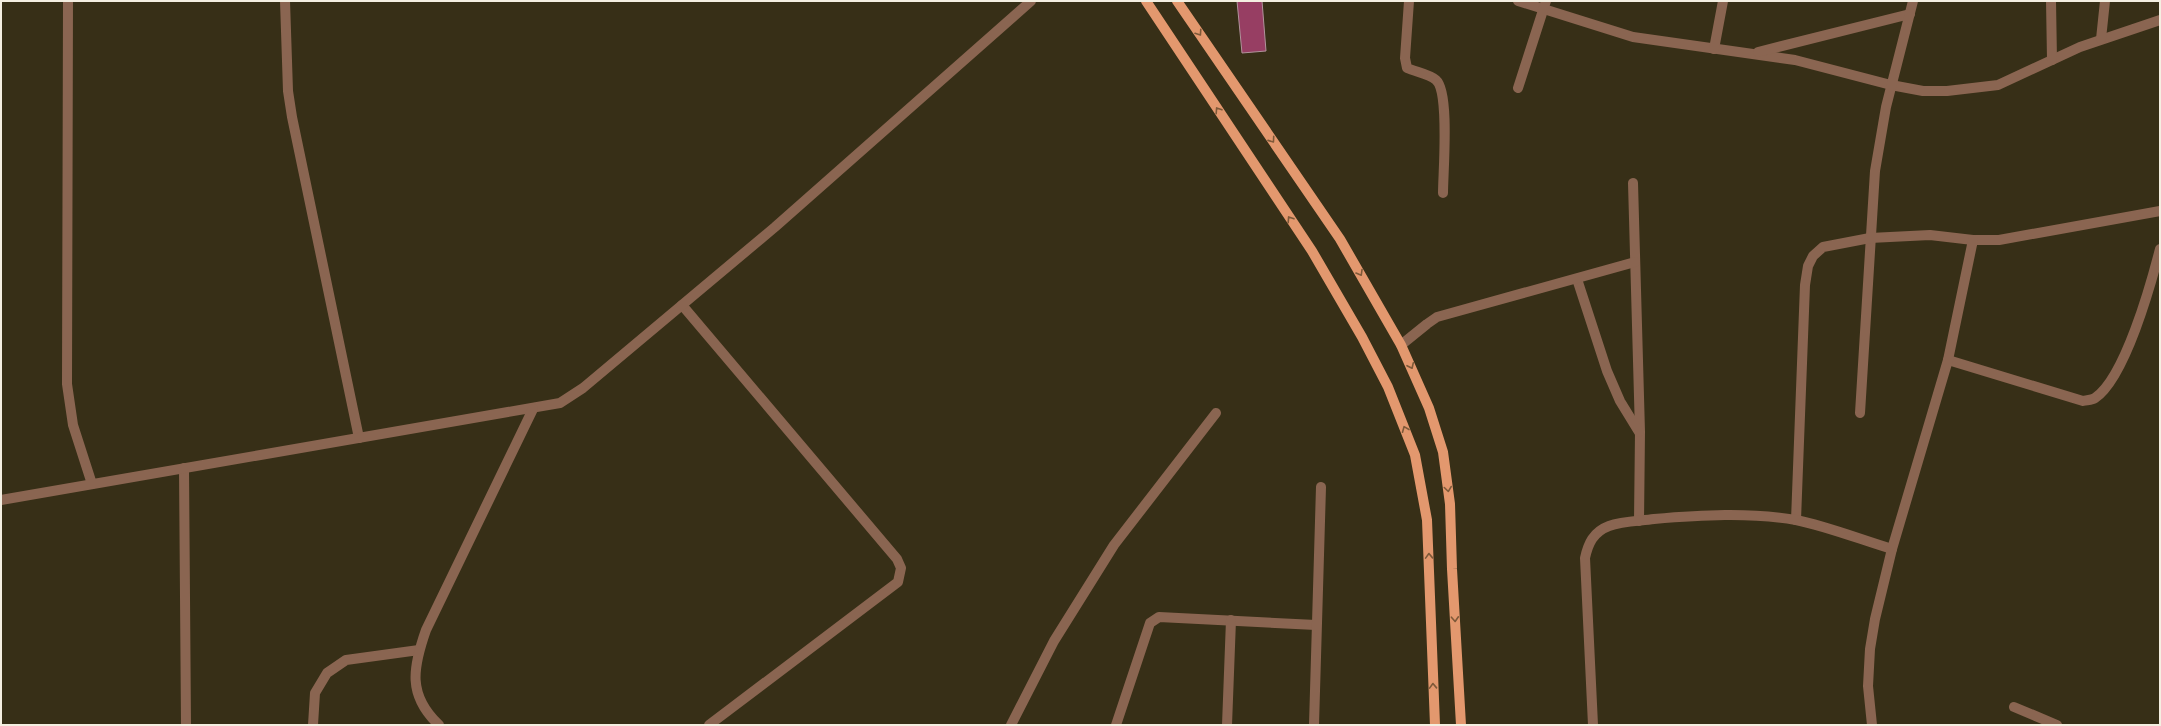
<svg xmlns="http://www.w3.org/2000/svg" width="2161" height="726" viewBox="0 0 2161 726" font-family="Signika,sans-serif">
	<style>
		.building { fill: #973e63; stroke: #b1939c }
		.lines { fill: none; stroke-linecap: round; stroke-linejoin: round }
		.minor { stroke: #8a6551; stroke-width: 10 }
		.major { stroke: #e3986e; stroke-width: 10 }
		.oneway { stroke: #7e5939 }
	</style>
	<rect width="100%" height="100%" fill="#372f17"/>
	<!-- building -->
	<polygon class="building" points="1237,1 1262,1 1266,51 1242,53"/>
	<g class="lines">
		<!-- minor -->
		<g class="minor">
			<polyline points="68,1 67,384 73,425 92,484"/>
			<polyline points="285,1 288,91 292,117 359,438"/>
			<path d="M1409,1l-4,57 2,10c9,4 22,6 29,12 14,12 7,92 7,113"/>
			<polyline points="1518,1 1633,37 1795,60 1891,85 1923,91 1947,91 1998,85 2080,47 2160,20"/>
			<polyline points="2051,1 2052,60"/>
			<polyline points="2101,39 2105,1"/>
			<polyline points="1714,49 1723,1"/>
			<polyline points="1758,52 1910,14"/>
			<polyline points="1518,88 1546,1"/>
			<polyline points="1633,183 1640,432 1639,521"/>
			<polyline points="1577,279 1607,371 1620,401 1639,432"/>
			<polyline points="682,305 897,559 901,568 898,582 709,725"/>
			<polyline points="1401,345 1427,324 1437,317 1635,262"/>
			<path d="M1948,360l135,41c4,-1 9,-1 12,-3 30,-20 56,-114 65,-149"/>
			<polyline points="1860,413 1875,171 1886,107 1913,1"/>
			<polyline points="184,468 186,725"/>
			<polyline points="1,500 560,403 583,388 775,227 1031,1"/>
			<polyline points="1796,520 1805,285 1808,266 1813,256 1823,247 1870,238 1930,235 1973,240 1999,240 2160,211"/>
			<polyline points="2014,707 2057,725"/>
			<polyline points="313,725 315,693 327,673 346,660 419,650"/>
			<path d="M439,725c-32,-30 -26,-58 -13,-95l107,-221"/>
			<polyline points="1011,725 1054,641 1114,545 1216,413"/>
			<polyline points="1116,725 1150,623 1159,617 1316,625"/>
			<polyline points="1227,725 1231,620"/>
			<polyline points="1314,725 1321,487"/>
			<path d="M1593,725l-8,-167c3,-14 8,-26 24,-32 13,-5 31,-5 45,-7 46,-4 96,-7 142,1 30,6 66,20 96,29"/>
			<polyline points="1872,725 1868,686 1870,649 1875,619 1892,549 1948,360 1973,240"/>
		</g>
		<!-- major -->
		<g class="major">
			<polyline points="1146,1 1312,251 1362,337 1388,387 1415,455 1427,520 1435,725"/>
			<polyline points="1177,1 1340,239 1401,345 1429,408 1443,452 1450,504 1452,569 1461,725"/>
		</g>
	</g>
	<!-- one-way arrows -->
	<defs><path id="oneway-chevron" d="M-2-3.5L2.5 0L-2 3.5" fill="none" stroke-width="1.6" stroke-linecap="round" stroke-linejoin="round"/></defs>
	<g class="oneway">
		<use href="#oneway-chevron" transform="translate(1199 33) rotate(56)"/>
		<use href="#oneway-chevron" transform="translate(1218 110) rotate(-123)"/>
		<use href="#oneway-chevron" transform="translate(1272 140) rotate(55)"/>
		<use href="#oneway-chevron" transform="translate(1290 219) rotate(-123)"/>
		<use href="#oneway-chevron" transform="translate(1360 273) rotate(60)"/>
		<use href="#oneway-chevron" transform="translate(1411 366) rotate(65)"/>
		<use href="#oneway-chevron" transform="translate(1405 429) rotate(-112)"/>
		<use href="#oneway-chevron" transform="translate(1448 489) rotate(82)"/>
		<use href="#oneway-chevron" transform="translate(1429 556) rotate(-92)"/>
		<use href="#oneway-chevron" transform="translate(1455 619) rotate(87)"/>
		<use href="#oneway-chevron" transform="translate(1433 686) rotate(-92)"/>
	</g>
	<!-- border -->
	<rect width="2161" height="726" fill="none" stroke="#f4efe1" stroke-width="4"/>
</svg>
